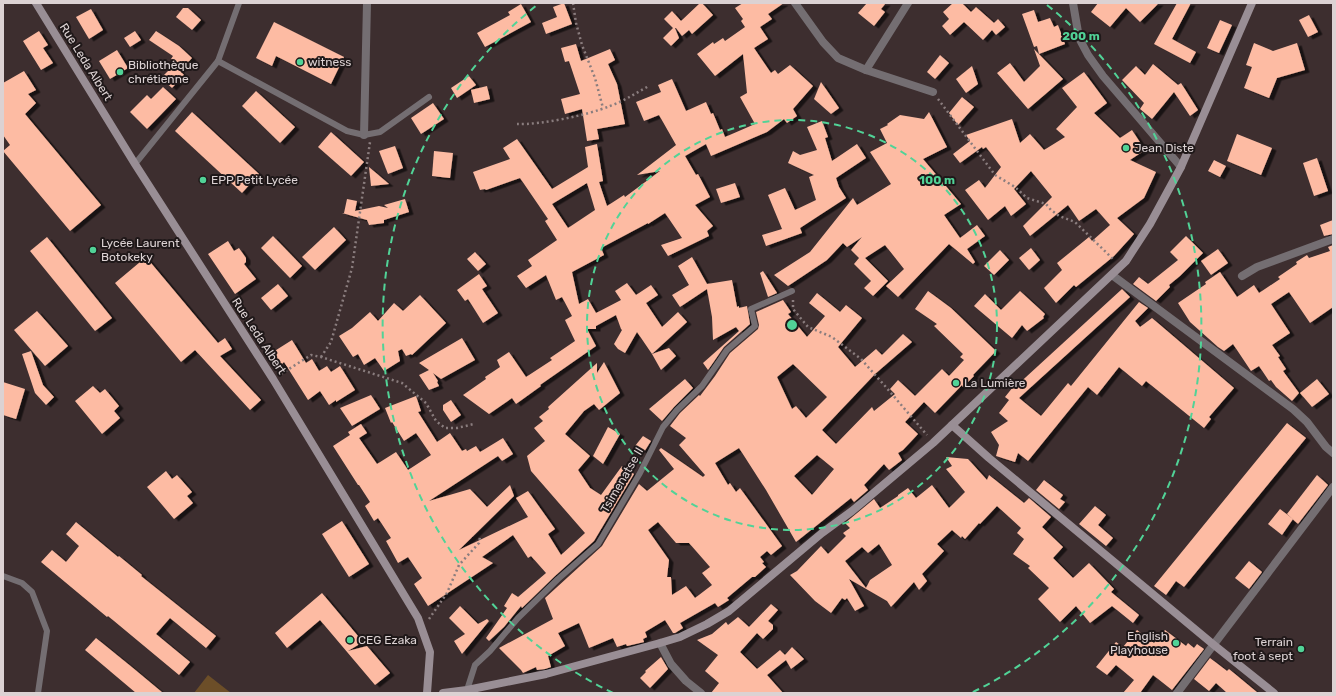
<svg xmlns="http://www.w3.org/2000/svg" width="1336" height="696" viewBox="0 0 1336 696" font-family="Rubik,sans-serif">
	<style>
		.green { fill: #6c4e28 }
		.building { fill: #fdbba3; fill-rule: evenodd; filter: url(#shadow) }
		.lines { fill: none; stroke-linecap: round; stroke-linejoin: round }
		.path { stroke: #8a7d7e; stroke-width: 2.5; stroke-dasharray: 2 3; stroke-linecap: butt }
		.lane { stroke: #746e72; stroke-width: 6 }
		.street { stroke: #746e72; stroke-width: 8 }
		.secondary { stroke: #998e95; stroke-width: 8 }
		.ring { fill: none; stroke: #51d397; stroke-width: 2; stroke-dasharray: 7 5 }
		.poi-dot { fill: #51d397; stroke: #1f1819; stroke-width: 1.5 }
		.labels { text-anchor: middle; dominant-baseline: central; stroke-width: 4; stroke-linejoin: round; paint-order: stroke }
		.street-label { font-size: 12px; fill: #dcd2d3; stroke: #1f1819 }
		.poi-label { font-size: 12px; fill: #dcd2d3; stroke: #1f1819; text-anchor: start }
		.centre { fill: #51d397; stroke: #1f1819; stroke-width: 2 }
		.ring-label { font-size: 12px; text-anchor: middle; font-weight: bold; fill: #51d397; stroke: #1f1819; stroke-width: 4; stroke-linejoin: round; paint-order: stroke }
	</style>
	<defs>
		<filter id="shadow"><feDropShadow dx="4.5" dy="2.5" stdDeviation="0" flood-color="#0009"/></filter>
	</defs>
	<rect width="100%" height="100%" fill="#3d2e2f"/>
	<!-- green -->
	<polygon class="green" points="208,675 231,693 194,693"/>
	<!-- building -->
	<g class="building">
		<polygon points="564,3 572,24 546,34 542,23 557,17 553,7"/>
		<polygon points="700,3 702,3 713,15 692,34 689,30 682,36 676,28 675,28 679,38 671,46 663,38 673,28 664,19 672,11 681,21"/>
		<path d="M743,3h41l-16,11 4,5 -12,8 8,12 -14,9 17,25 4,-3 3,4 12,-9 23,21 -20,23 4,7 -10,7 -3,-4 -17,13 -56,24 -5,-12 -21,12 11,19 2,-1 12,23 -15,8 18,21 -6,5 2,5 -41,20 -7,-11 21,-7 -17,-25 -17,11v-1l-47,25 3,7 -32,17 7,32 9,-5 8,14 25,-13 -6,-9 12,-8 9,12 15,-10 7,10 -12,8 16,24 16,-15 9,10 -35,32 -15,-22 -12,21 -7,-4 -4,-5 8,-14 -1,-1 -5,-14 -20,11v3h-9l9,17 -56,39 1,1 -25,18 -4,-6 -23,16 -26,-19 23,-16 -1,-2 15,-10 -3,-7 12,-8 17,25 26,-17 -2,-2 25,-17 -10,-21 7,-4 -10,-19 -6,3 -10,-25 -20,13 -9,-12 15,-10 -4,-6 29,-20 -12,-19 3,-2 -28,-41 -34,12 -1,-1 -5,1 -7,-18 37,-13 -7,-11 14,-9 35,50 36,-22 -3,-20 12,-3 6,37 -4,1 8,24 17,-11 1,2 35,-26 -23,4 39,-30 -17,-30 -15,6 -8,-19 25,-10 -3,-7 14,-6 14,32 20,-9 5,12 2,-1 7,17 2,-1 3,8 30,-13 -15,-27 7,-4 -4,-39 -28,22 -18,-22 16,-12 1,2 9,-6 2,3 20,-14 -4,-6 2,-2 -8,-11zM587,183l8,27 -27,18 -16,-24z"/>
		<polygon points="867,3 886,3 881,9 885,12 874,26 858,13"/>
		<polygon points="953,3 962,3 971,12 976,7 994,23 998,19 1005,27 996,35 992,30 983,40 964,22 950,35 942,26 949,19 943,12"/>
		<polygon points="1098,3 1159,3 1140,22 1126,8 1110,27 1091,12"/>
		<polygon points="1177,3 1191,3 1172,39 1196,52 1190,63 1154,44"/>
		<polygon points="521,4 531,22 485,47 477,33 510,15 508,12"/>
		<polygon points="183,8 188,8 201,20 192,30 176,17"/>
		<polygon points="91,9 103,30 89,39 76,17"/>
		<polygon points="1034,10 1038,22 1050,18 1054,27 1058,25 1065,44 1039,54 1037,46 1034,47 1022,14"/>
		<polygon points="1309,15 1318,32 1308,37 1299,20"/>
		<polygon points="1220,20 1232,25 1219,53 1207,48"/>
		<polygon points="274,22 344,57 331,84 276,56 272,66 256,58"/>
		<polygon points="39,31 48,45 43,48 53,63 41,70 23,41"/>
		<polygon points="135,31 141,40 130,47 124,38"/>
		<polygon points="156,31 179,46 192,58 182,69 171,59 173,56 149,40"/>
		<polygon points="1254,43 1273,51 1297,43 1305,70 1277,78 1269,98 1244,88 1252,67 1246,65"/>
		<polygon points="576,44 581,61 610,49 615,60 608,64 617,84 625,124 597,129 599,139 587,141 582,109 565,114 561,99 580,94 569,61 565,62 561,48"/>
		<polygon points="1034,49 1063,79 1028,109 997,73 1010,63 1024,82 1040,66"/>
		<polygon points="117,50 128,68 110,79 99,61"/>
		<polygon points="940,55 949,63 935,79 927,72"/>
		<polygon points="1153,64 1178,85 1181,83 1198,110 1190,116 1174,92 1152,119 1140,109 1144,103 1122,80 1136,66 1145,75"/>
		<polygon points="174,65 184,75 172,88 161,78"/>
		<polygon points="972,66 978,84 966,93 956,79"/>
		<polygon points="24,71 36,90 28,94 36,103 25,114 101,205 70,231 3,151 10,145 3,135 3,83"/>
		<polygon points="1084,72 1107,103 1094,113 1120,138 1132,130 1145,150 1130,160 1156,172 1144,198 1117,218 1134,234 1114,256 1076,287 1074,285 1056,303 1044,288 1062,270 1057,263 1089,237 1092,241 1110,225 1096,209 1079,221 1068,205 1030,236 1023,226 1052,197 1031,171 1014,189 1026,204 1011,216 1005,206 988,220 965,190 979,180 985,188 1001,167 986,147 983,149 982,147 960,163 953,154 970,141 966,135 1012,119 1020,143 1030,134 1044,150 1065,137 1056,129 1077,107 1062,88"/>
		<polygon points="469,76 476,85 457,98 451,88"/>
		<polygon points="821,82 839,108 831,114 814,99"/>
		<polygon points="487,86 490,99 474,103 471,90"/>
		<polygon points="163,87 176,99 147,129 130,112 147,95 151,99"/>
		<polygon points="256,91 295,127 280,143 242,106"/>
		<polygon points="962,97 974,107 958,125 949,113"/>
		<polygon points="433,103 444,119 421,134 411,118"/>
		<polygon points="192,112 259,174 242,193 175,131"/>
		<polygon points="929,112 947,147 923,159 961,204 944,215 960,238 977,225 985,236 967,249 975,262 973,264 949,244 898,297 886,286 904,269 885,245 865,258 888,281 873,296 864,288 871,281 854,264 859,258 851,250 862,237 847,247 843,243 827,260 788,286 774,275 810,252 853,198 857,205 891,184 870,152 887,143 880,129 888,125 887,124 900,115 924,119"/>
		<polygon points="822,121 828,137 825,138 832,161 857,144 866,158 836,178 839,187 846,198 800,228 802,233 766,246 762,235 782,229 768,195 785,188 795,210 816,200 809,177 814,175 788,163 793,151 800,155 817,150 807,127"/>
		<polygon points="331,132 364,162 351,176 318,147"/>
		<polygon points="1237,134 1272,148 1261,175 1227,161"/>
		<polygon points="395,146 403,168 388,174 379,151"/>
		<polygon points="434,151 453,153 450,178 432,176"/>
		<polygon points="1317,158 1328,191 1314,196 1303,163"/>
		<polygon points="1214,160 1226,166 1220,177 1208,171"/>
		<polygon points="369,167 389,184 371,186"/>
		<polygon points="735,183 740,197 721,203 716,189"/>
		<polygon points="347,199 357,201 355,211 379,206 388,208 384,205 405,199 409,212 384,220 384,223 369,225 367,220 342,213 344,213"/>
		<polygon points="1333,220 1333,234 1324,236 1320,225"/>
		<polygon points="334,227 346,240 315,270 302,257"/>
		<polygon points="273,236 302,266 290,278 261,248"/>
		<polygon points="1186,236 1203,253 1180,276 1169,285 1170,287 1156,301 1133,284 1139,277 1148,284 1178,260 1170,252"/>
		<polygon points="47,237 112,318 95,331 30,251"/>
		<polygon points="228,241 234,251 239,248 246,258 246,262 244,264 256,279 235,294 208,254"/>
		<polygon points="1333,245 1333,307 1310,323 1289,292 1271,304 1290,333 1272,345 1280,356 1278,357 1286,369 1283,371 1299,393 1292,401 1276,387 1271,380 1269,381 1259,366 1251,371 1233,344 1224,351 1218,347 1190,322 1178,303 1206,284 1205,282 1220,272 1237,297 1254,285 1259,293 1280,279 1278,277 1297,264 1296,262 1307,255 1309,258 1330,251 1328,247"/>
		<polygon points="1031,248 1040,260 1029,270 1019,258"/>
		<polygon points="1218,249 1228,263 1211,275 1201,261"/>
		<polygon points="1000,250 1009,260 994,275 984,266"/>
		<polygon points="475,252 486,264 478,271 467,259"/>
		<polygon points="146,257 218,343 225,338 232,349 220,356 261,400 250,410 195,350 181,362 115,283"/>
		<polygon points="692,257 707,284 732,280 737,307 739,306 739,308 747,306 750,324 724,347 708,370 703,363 739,331 736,327 713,340 712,317 707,289 680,307 672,295 689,285 678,266"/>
		<polygon points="763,271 777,293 768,297 760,273"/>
		<polygon points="479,274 487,286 482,289 498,313 483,323 468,299 465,301 457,290"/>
		<polygon points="278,284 288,296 271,310 261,298"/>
		<polygon points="1122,289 1130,297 1019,398 1041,416 1068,383 1071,386 1139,302 1148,308 1135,321 1140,327 1152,318 1234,388 1209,417 1211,419 1204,428 1146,381 1142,386 1119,367 1097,395 1088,387 1028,461 1018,453 1015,462 996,456 999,445 991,432 1008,421 999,413 1009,400 1005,397 1013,387 1014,388"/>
		<path d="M928,291l23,17 45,43 -23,24 1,1 -11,11 -1,-2 -27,28 -11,-11 -19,20 13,12 -15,16 -5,3 4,7 -13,10 -5,-6 -20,21 4,5 -14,12 -3,-4 -55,44 -30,-52 -27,-42 -24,15 13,22 2,-2 6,9 4,-4 42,58 -11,9 -4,-4 -7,6 4,5 -2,1 4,4 -11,10h-3l-25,21 2,2 -11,7 -3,-4 -35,20 3,5 -8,5h-2l-8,-13 -20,12 2,5 -4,2 1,3 -17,4 -1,-2 -9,3 -4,-9 -24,10 -10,-25 -21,10 7,13 -17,10 3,11 -6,2 -8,1 -1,-3 -13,6 -2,-3 -22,-22 54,-29 -8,-21 57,-52 37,-62 8,7 27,-22 -15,-19 2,-2 42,29 2,-2 -26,-30 7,-7 -16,-12 10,-13 19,-18 1,1 15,-20 15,-23 28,-24 1,-4 -3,-13 27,-12 8,12 -3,2 19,23 18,-21 -16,-13 8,-10 23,19 6,-7 16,13 -24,29 17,20 21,-18 6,6 21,-21 9,8 -37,32 -53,56 14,14 36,-37 2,4 21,-17 -5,-5 8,-9 17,16 27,-27 7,7 15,-16 -4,-3 3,-3 -29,-28 3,-2 -22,-15zM793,364l34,33 -21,21 -10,-12 -4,3 -15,-32zM817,455l17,14 -22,26 -18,-19zM658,522l18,21h13l21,24 -8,6 10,12 -17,13 -9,-12 -14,9 -1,-18h-4l2,-17 -21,-30z"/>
		<polygon points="1020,291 1045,314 1043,317 1044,318 1027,331 1022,325 1012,338 974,306 985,294 1001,310"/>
		<polygon points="420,295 446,323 412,355 411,354 406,356 402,349 398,351 400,361 384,371 375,358 364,365 358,354 353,357 339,336 352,328 370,312 378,321 394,303 403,311"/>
		<polygon points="37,311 68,346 45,366 14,330"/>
		<polygon points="462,338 475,360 441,379 433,373 438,381 437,382 439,386 429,390 419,375 429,370 419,363"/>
		<polygon points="292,340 306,363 312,359 319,371 327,366 331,372 340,366 355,390 336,402 336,400 329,405 320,391 308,400 284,362 281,365 273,352"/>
		<polygon points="669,348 676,356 661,370 652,354"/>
		<polygon points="31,351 43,385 54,397 46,405 35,393 22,354"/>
		<polygon points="604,362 620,393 599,410 594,404 584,411 565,434 590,456 578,470 590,488 601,495 622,466 634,474 594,541 555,576 522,608 521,606 504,627 489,641 486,638 507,608 504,606 512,593 518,597 546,573 531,556 528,558 513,535 482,557 493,563 428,606 414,584 422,578 408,557 398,563 386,541 391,538 378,518 374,521 365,506 370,502 359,485 358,485 333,446 350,435 348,432 361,424 367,433 359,438 377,464 396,452 408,470 431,455 416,433 404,441 392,422 391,423 385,408 416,396 421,411 418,412 437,442 450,433 462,451 466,449 467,451 476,446 480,452 503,438 513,454 502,461 498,456 429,501 470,489 487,507 510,485 514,496 459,550 528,517 516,498 528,491 555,529 548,534 561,555 585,533 531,471 527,456 545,441 534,428 543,421 539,417 549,409 548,407 597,363 597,373"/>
		<polygon points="685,379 693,388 674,407 662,421 649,409"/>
		<polygon points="1317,379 1329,394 1312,407 1300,393"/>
		<polygon points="3,382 25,389 16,419 3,415"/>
		<polygon points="93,386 100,393 105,389 119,406 114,411 120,418 102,434 75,401"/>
		<polygon points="371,395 380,409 352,426 340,408"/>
		<polygon points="451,400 461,415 451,422 443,410 443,405"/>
		<polygon points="1287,423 1306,438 1184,587 1176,581 1166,595 1154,586"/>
		<polygon points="608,427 620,434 603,464 593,456"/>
		<polygon points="643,436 651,441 644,452 635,446"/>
		<path d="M946,457l22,2 19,21 2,-5 35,28 5,-5 22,19 -9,10 21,20 -10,11 20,20 16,-15 25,26 -3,3 28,23 -6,8 -21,-17 -22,17 -14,-17 -16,16 -22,-23 11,-11 -21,-20 2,-2 -17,-12 11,-15 -7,-6 4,-5 -24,-22 -17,18 -1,-1 -14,16 -3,-3 -1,2 -9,-8 -15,14 7,7 -22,23 5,7 -8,9 -5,-8 -23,25 -4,-6 -38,-22 15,27 -9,5 -8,-13 -2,2 -3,-2 -11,15 -16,-12 -25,-26 7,-4 24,-25 7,8 18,-18 -3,-3 7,-5 -5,-5 29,-24 6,9 18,-12v-1l10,-7 8,10 16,-13 17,23 16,-16 -19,-23 6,-3zM879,544l13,21 -22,15 -4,8 -21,-27 17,-14 6,6z"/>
		<polygon points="166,471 172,479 177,475 192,492 187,496 193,503 174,519 147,487"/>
		<polygon points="1317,475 1328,485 1298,524 1287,514"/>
		<polygon points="1044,480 1063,495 1060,499 1065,502 1059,509 1036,490"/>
		<polygon points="1095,506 1106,515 1098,525 1113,538 1106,546 1079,524"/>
		<polygon points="1280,509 1293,519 1282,535 1268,524"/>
		<polygon points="342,521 369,564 349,577 322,534"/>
		<polygon points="76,522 118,557 119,556 142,575 141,576 216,636 206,648 170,618 156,634 190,662 179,675 108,616 107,617 41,562 52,550 66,562 79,546 66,534"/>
		<polygon points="1249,561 1262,572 1249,589 1235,578"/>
		<polygon points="322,593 363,642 348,651 367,646 390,673 375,685 320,620 287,648 275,633"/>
		<polygon points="771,604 778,610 768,621 773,625 773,629 763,639 757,633 740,652 757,669 780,650 785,655 792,647 804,659 791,669 786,660 767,675 783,693 711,693 719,683 705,671 718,655 697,640 712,634 726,622 728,625 738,617 749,627"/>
		<polygon points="460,606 478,624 487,619 489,621 462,654 454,641 465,634 449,618"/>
		<polygon points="1137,630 1154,643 1165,630 1186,646 1188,643 1194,648 1197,644 1204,649 1172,690 1153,675 1140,693 1123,693 1134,680 1116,665 1107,675 1096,667 1116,642 1123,647"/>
		<polygon points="96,638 133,668 163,693 136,693 85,650"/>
		<polygon points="661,657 668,669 650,688 640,678 646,672 645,671"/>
		<polygon points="1210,658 1227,671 1229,669 1258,693 1227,693 1216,683 1209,691 1194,679"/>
	</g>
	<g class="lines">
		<!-- path -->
		<g class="path">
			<polyline points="573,3 576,23 582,45 595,78 603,108"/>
			<polyline points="938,99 995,175 1015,187 1027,198 1046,204 1051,210 1059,216 1075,222 1114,260"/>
			<path d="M517,124c24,1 71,-9 93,-18 14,-5 26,-13 39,-20"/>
			<polyline points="793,300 793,309 808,327 832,337 861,359 885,386 927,435"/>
			<polyline points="321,357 331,342 352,268 370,142"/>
			<polyline points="281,374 311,355 321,357 402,383 426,403 436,421 445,428 457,428 474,424"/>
			<polyline points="429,619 447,593 459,565 479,543 480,537"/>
		</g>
		<!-- lane -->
		<g class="lane">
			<polyline points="218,61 347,131 364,135 380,132 429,97"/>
			<polyline points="135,164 218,61 239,3"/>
			<polyline points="3,576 22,583 32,592 47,631 38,693"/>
			<polyline points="467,690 475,665 490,651 518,618 558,579 598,544 640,473 663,427 677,410 702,386 727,350 755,326 751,309 792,291"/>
		</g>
		<!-- street -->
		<g class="street">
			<polyline points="795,3 823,42 838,58 866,70 933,92"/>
			<polyline points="1073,3 1079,38 1088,55 1103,76 1181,167"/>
			<polyline points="866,70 908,3"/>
			<polyline points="364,135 367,3"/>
			<polyline points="1112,275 1293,409 1307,422 1326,447 1333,453"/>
			<polyline points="1242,276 1257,267 1333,239"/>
			<polyline points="660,643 671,664 686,681 701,693"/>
			<polyline points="1177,693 1333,487"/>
		</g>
		<!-- secondary -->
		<g class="secondary">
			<polyline points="36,3 135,164 273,379 418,618 430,652 427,693"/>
			<polyline points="952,425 989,458 1214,645 1274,693"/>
			<polyline points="443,693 467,690 546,674 660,643 680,637 707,624 729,611 822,533 852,511 933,443 1126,261 1150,224 1181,167 1252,3"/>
		</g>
	</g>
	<!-- distance rings -->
	<g class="ring">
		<circle cx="792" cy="325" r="205"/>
		<path d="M613 693A409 409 0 0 1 537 5M1047 5A409 409 0 0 1 971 693"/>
	</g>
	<!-- markers -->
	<g class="poi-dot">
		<circle cx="300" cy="62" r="4"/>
		<circle cx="120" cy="72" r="4"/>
		<circle cx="1126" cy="148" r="4"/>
		<circle cx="203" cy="180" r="4"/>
		<circle cx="93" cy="250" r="4"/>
		<circle cx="956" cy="383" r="4"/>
		<circle cx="350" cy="640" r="4"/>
		<circle cx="1176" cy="643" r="4"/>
		<circle cx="1301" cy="649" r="4"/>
	</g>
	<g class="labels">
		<!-- street labels -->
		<g class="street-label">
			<text transform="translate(86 62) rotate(58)">Rue Leda Albert</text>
			<text transform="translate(259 336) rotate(57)">Rue Leda Albert</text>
			<text transform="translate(622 480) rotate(-60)">Tsimenatse II</text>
		</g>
		<!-- poi labels -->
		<g class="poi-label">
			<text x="308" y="62">witness</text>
			<text x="128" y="65">Bibliothèque<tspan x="128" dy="14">chrétienne</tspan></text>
			<text x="1134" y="148">Jean Diste</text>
			<text x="211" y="180">EPP Petit Lycée</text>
			<text x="101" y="243">Lycée Laurent<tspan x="101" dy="14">Botokeky</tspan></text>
			<text x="964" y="383">La Lumière</text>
			<text x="1168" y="636" text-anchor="end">English<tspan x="1168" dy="14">Playhouse</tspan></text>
			<text x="358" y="640">CEG Ezaka</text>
			<text x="1293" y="642" text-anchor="end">Terrain<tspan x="1293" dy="14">foot à sept</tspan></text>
		</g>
	</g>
	<circle cx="792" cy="325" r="6" class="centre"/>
	<g class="ring-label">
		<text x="1081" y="40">200 m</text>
		<text x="937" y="184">100 m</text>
	</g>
	<!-- border -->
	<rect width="1336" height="696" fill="none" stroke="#dcd2d3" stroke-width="8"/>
</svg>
